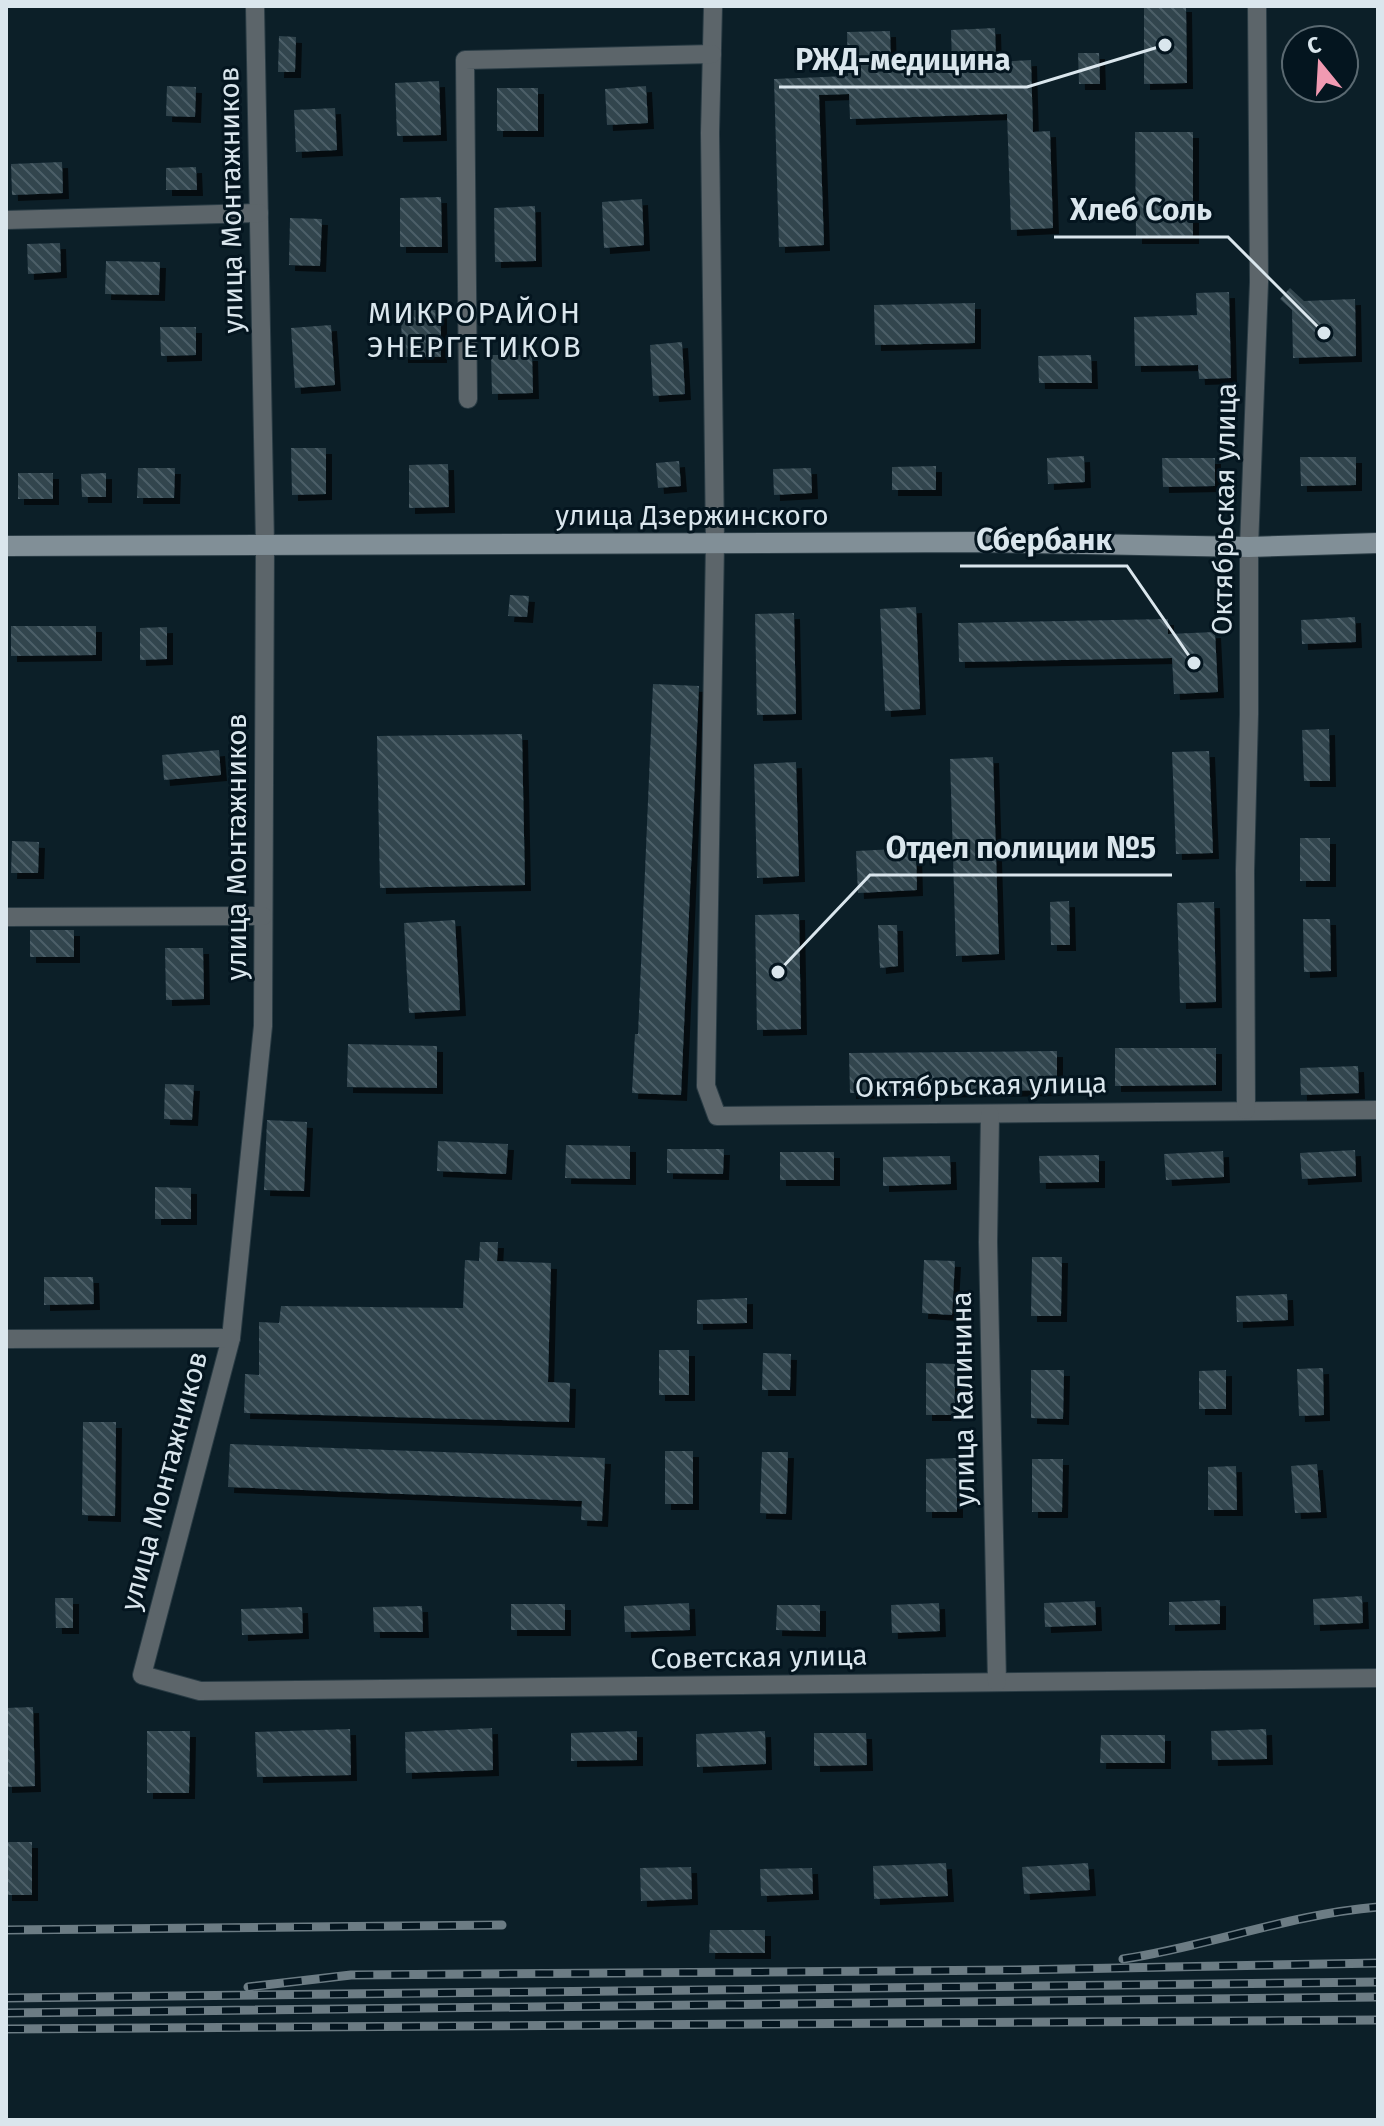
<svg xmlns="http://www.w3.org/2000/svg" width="1384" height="2126" viewBox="0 0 1384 2126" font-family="'Fira Sans',sans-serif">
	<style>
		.building { fill: url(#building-back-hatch); filter: url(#shadow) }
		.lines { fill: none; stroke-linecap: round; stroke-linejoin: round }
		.street-casing { stroke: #293b44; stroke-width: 20 }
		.secondary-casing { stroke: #293b44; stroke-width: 22 }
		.street { stroke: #5c656a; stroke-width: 18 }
		.secondary { stroke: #818f97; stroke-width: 20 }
		.rail-casing { stroke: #6c7c84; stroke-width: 9 }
		.rail { stroke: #04151f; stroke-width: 6; stroke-dasharray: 18; stroke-linecap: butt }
		.labels { text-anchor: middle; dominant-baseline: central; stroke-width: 6; stroke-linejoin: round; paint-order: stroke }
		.street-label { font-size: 28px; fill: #dae6ed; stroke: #04151f }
		.neighbourhood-label { font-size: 30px; letter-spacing: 2px; fill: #dae6ed; stroke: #04151f }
		.leader { fill: none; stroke: #dae6ed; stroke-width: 3 }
		.callout-dot { fill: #dae6ed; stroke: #04151f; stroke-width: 3 }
		.callout-label { font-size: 30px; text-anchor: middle; font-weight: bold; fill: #dae6ed; stroke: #04151f; stroke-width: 6; stroke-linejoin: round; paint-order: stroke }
	</style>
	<defs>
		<pattern id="building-back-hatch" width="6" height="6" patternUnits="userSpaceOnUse" patternTransform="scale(2)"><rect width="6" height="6" fill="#30444e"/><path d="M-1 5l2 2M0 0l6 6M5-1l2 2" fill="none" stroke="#4d5f68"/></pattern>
		<filter id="shadow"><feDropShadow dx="6" dy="6" stdDeviation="0" flood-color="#0009"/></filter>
	</defs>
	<rect width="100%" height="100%" fill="#0c1f28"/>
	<!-- building -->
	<g class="building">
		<polygon points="1144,6 1186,6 1187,83 1144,84"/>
		<polygon points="995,28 996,62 1031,60 1033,132 1050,131 1053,228 1011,230 1007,114 850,119 849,94 819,95 824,245 779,247 774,79 848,76 847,32 890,31 891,67 952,65 951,30"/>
		<polygon points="279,36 296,37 295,72 278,72"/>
		<polygon points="1078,53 1099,53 1100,84 1079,84"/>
		<polygon points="439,81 441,135 397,136 395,83"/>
		<polygon points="167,86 196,87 195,117 166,116"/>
		<polygon points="646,86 648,123 607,125 605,89"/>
		<rect x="497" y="88" width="41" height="43"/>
		<polygon points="335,108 337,150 296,152 294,110"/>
		<polygon points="1135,132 1193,132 1193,238 1136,238"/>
		<polygon points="62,162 63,193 12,195 11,164"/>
		<polygon points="196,167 197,190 166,190 166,168"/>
		<polygon points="441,197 442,247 400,247 400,198"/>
		<polygon points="642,199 644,245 604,248 602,202"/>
		<polygon points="535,206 536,261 495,262 494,208"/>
		<polygon points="290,218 322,219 320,266 289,265"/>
		<polygon points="60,243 61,272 28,274 27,244"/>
		<polygon points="106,261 160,262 159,295 105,294"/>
		<polygon points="1290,288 1304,301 1355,299 1356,356 1293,358 1292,310 1280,299"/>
		<polygon points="1229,292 1231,378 1199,379 1198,365 1135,366 1134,317 1197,315 1196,293"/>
		<polygon points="975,303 975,343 875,345 874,305"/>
		<polygon points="401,310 441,310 441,357 402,357"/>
		<polygon points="331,325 335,385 295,388 291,328"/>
		<polygon points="160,327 196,327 196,355 161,356"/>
		<polygon points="682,342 685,394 653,396 650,345"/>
		<polygon points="491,355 532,355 533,393 492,394"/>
		<polygon points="1091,355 1092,383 1039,383 1038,356"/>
		<polygon points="291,448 326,448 326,494 292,495"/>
		<polygon points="1084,456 1085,482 1048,484 1047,458"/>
		<polygon points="1300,457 1356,457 1356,485 1301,486"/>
		<polygon points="1162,458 1215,458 1215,486 1163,487"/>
		<polygon points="679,461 681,486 658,488 656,463"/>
		<polygon points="448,464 449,507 409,508 409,465"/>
		<polygon points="936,466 936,490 892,490 892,467"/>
		<polygon points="138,468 175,468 174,498 137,498"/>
		<polygon points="811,468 812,493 774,495 773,469"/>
		<rect x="18" y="473" width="35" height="26"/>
		<polygon points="106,473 106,497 82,497 81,474"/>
		<polygon points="510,595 529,596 527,617 508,616"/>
		<polygon points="916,607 920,709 885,711 880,609"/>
		<polygon points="794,613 796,714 757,715 755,614"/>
		<polygon points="1355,617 1356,642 1302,644 1301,620"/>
		<polygon points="1168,619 1168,634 1215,632 1218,692 1174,694 1172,658 959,662 958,623"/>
		<polygon points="11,626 96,626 96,655 11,656"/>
		<polygon points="167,627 167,659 140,660 140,628"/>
		<polygon points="653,684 699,686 681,1095 632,1093 635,1034 638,1034"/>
		<polygon points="1329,729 1330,781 1304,781 1302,730"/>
		<polygon points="522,734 525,885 380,888 377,736"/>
		<polygon points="219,750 221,775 164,780 162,755"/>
		<polygon points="1209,751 1213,853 1176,854 1172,752"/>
		<polygon points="993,757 999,954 956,956 950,759"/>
		<polygon points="796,762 799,876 757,878 754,764"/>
		<rect x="1300" y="838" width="30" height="43"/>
		<polygon points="12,841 39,842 38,873 11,873"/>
		<polygon points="916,848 917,890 858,893 856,851"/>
		<polygon points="1069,901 1070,945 1051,945 1050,902"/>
		<polygon points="1214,902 1216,1002 1180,1003 1177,903"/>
		<polygon points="799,914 801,1029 757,1030 755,915"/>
		<polygon points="1303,919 1330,919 1331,971 1304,972"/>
		<polygon points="455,920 460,1010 409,1013 404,923"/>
		<polygon points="878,925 897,925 898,966 880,968"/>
		<rect x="30" y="930" width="44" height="27"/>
		<polygon points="165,948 203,948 204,999 166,1000"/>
		<polygon points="348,1044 437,1046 437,1088 347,1087"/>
		<polygon points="1115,1048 1216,1048 1216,1085 1115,1086"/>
		<polygon points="1057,1051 1057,1090 850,1093 849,1053"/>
		<polygon points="1358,1066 1359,1093 1301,1095 1300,1068"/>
		<polygon points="165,1084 194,1085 192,1120 164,1119"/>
		<polygon points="267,1120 307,1122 304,1191 264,1190"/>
		<polygon points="438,1141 508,1144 506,1174 437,1171"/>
		<polygon points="566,1145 630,1146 630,1179 565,1178"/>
		<polygon points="667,1149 724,1149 723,1174 667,1173"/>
		<polygon points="1355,1150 1356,1176 1302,1179 1300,1153"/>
		<polygon points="1223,1151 1224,1177 1166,1180 1164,1154"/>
		<rect x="780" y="1152" width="54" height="28"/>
		<polygon points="1099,1155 1099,1182 1040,1183 1039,1156"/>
		<polygon points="950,1156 951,1184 883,1186 883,1157"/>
		<polygon points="155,1187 191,1188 191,1219 155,1219"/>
		<polygon points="480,1242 498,1242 497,1261 551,1263 548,1382 570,1383 569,1422 244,1413 245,1374 259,1375 259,1322 279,1323 281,1306 463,1308 465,1260 479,1261"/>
		<polygon points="1032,1257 1062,1257 1061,1316 1031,1316"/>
		<polygon points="924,1260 955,1261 952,1315 922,1313"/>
		<polygon points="44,1277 93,1277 94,1304 44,1305"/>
		<polygon points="1287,1294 1288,1320 1237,1322 1236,1296"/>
		<polygon points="747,1298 747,1323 697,1324 697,1300"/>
		<rect x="659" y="1350" width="30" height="45"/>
		<polygon points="763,1353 791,1354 790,1390 762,1390"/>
		<polygon points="926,1363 955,1364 955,1415 926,1415"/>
		<polygon points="1323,1368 1324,1415 1299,1416 1297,1369"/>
		<polygon points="1031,1370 1064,1370 1063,1419 1031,1418"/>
		<polygon points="1226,1370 1226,1409 1199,1409 1199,1371"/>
		<polygon points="83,1422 116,1422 115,1516 82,1515"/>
		<polygon points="230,1444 605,1458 602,1521 581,1520 582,1501 228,1487"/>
		<rect x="665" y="1451" width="28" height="53"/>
		<polygon points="762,1452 788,1452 786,1514 760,1513"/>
		<polygon points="957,1458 957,1512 926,1512 926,1459"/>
		<polygon points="1032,1459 1063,1459 1062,1512 1032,1512"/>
		<polygon points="1317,1464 1321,1512 1295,1513 1291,1466"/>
		<polygon points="1236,1466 1237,1510 1208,1510 1208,1467"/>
		<polygon points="1362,1596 1363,1623 1314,1625 1313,1599"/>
		<polygon points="55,1598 73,1598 73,1628 56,1628"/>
		<polygon points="1220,1600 1220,1624 1169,1625 1169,1602"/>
		<polygon points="1095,1601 1096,1625 1045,1627 1044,1603"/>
		<polygon points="689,1603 690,1630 625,1632 624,1606"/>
		<polygon points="939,1603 940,1631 892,1633 891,1605"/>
		<rect x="511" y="1604" width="54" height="26"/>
		<polygon points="777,1605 820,1605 820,1631 776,1630"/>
		<polygon points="422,1606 423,1632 374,1632 373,1607"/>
		<polygon points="302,1607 303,1633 242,1635 241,1609"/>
		<polygon points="33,1707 35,1786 6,1787 6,1708"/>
		<polygon points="492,1728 493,1770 406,1773 405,1732"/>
		<polygon points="350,1729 351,1775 257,1777 255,1732"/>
		<polygon points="1266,1729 1267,1759 1212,1760 1211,1731"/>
		<polygon points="147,1731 190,1731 189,1793 147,1793"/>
		<polygon points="637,1731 637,1760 571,1761 571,1733"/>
		<polygon points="765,1731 766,1764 697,1767 696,1734"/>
		<polygon points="814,1733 866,1733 867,1765 814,1766"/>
		<polygon points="1101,1735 1165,1735 1165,1763 1100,1763"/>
		<rect x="6" y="1842" width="26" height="53"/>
		<polygon points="946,1863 948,1896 874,1899 873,1866"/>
		<polygon points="1088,1863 1090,1890 1024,1894 1022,1867"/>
		<polygon points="691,1867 692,1899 641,1901 640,1868"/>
		<polygon points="812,1868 813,1894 761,1896 760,1869"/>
		<polygon points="710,1930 765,1930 765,1953 709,1953"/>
	</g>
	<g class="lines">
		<defs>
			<g id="street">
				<polyline points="255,6 265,545 263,1026 231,1338 142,1675 200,1691 1378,1678"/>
				<polyline points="713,6 710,133 715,543 706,1086 717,1116 1378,1110"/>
				<polyline points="6,220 259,213"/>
				<polyline points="468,399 465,60 712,54"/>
				<polyline points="6,917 263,916"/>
				<polyline points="1246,1110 1245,871 1249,714 1249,547 1259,282 1257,6"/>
				<polyline points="990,1115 988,1242 997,1682"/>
				<polyline points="6,1339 231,1338"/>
			</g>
			<polyline id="secondary" points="6,546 980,542 1249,547 1378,543"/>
		</defs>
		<!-- street casing -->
		<use href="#street" class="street-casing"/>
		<!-- secondary casing -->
		<use href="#secondary" class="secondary-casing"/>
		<!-- street -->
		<use href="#street" class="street"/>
		<!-- secondary -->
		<use href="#secondary" class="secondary"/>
		<defs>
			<g id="rail">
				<polyline points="6,1930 502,1925"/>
				<path d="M1123,1959c86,-13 168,-45 255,-52"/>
				<polyline points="248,1987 351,1975 1016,1970 1378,1963"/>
				<polyline points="6,1998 1378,1982"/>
				<polyline points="6,2013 1378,1997"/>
				<polyline points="6,2029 1378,2020"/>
			</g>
		</defs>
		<!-- rail casing -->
		<use href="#rail" class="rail-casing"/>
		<!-- rail -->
		<use href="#rail" class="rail"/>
	</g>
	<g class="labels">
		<!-- street labels -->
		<g class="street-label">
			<text transform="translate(231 200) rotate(-91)">улица Монтажников</text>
			<text transform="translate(1224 509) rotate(-89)">Октябрьская улица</text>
			<text x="692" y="515">улица Дзержинского</text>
			<text transform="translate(236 847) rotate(-90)">улица Монтажников</text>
			<text transform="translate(981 1085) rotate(-1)">Октябрьская улица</text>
			<text transform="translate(963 1399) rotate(-91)">улица Калинина</text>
			<text transform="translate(164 1481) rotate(-75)">улица Монтажников</text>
			<text transform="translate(759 1657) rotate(-1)">Советская улица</text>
		</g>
		<!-- neighbourhood labels -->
		<g class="neighbourhood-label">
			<text x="475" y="313">МИКРОРАЙОН<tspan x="475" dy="34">ЭНЕРГЕТИКОВ</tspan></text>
		</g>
	</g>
	<!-- callouts -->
	<path class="leader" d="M1165 45L1027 87H779M1324 333L1228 237H1054M1194 663L1127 566H960M778 972L870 875H1172"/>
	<g class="callout-dot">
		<circle cx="1165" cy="45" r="8"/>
		<circle cx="1324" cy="333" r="8"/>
		<circle cx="1194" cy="663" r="8"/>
		<circle cx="778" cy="972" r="8"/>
	</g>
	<g class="callout-label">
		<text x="903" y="70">РЖД-медицина</text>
		<text x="1141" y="220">Хлеб Соль</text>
		<text x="1044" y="550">Сбербанк</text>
		<text x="1021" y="858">Отдел полиции №5</text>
	</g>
	<!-- border -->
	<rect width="1384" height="2126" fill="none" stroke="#dae6ed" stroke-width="16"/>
	<!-- north arrow -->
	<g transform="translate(1320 64) rotate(342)"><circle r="38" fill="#04151f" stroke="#5a6971" stroke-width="2"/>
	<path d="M0-6L14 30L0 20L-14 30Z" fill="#f19ab2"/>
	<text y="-12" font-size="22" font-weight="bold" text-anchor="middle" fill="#dae6ed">С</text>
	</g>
</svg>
